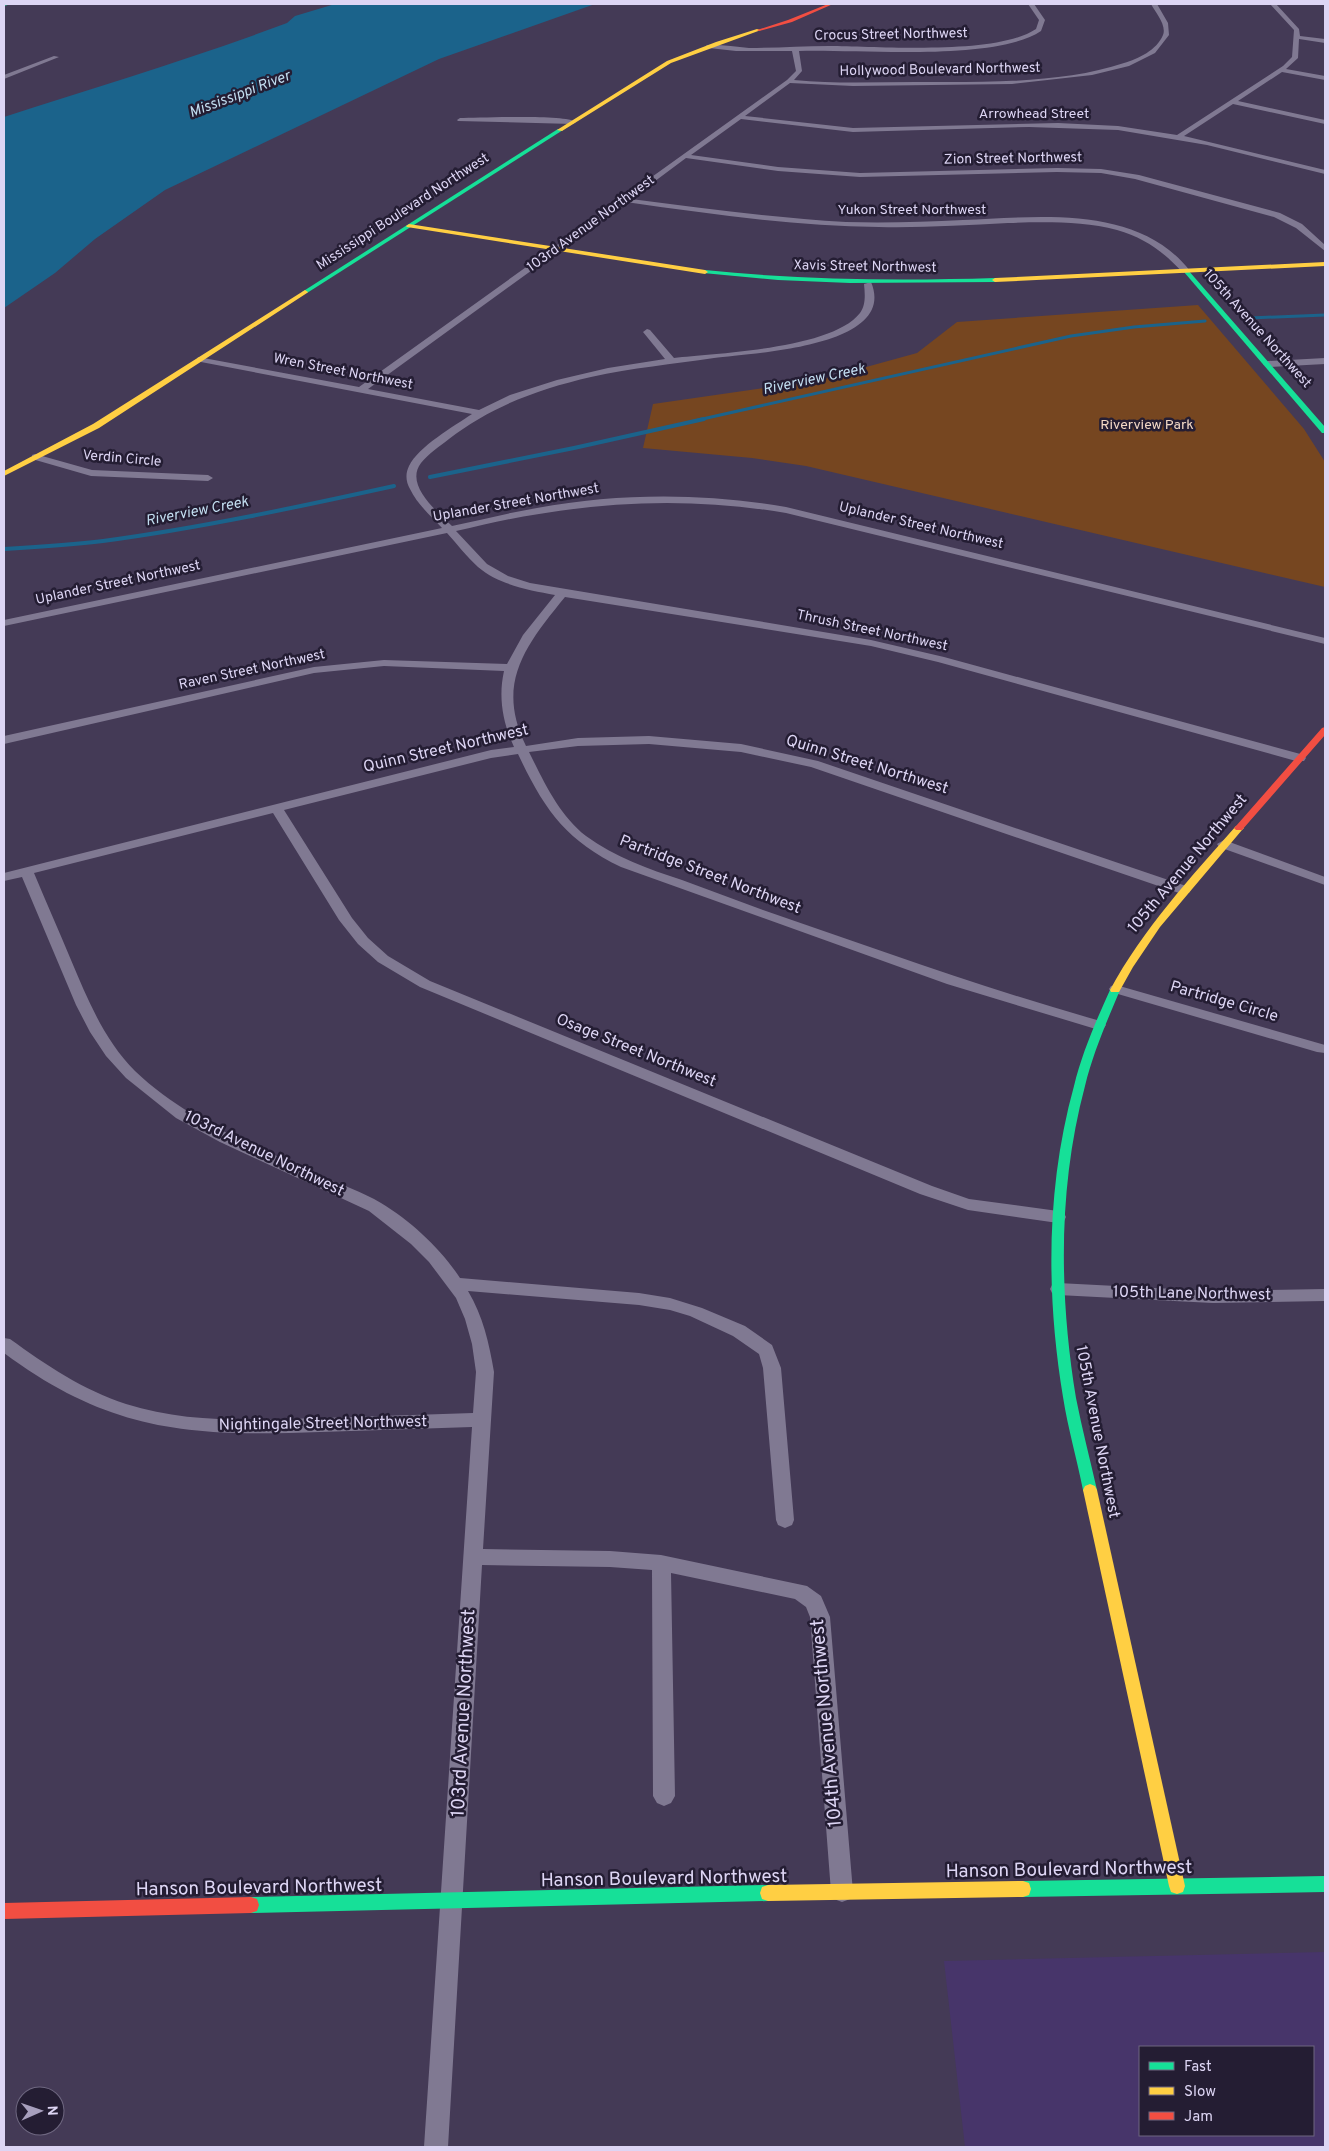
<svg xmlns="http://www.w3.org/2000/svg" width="1329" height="2151" viewBox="0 0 1329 2151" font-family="Overpass,sans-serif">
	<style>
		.built { fill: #47356a; fill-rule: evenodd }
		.green { fill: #764620 }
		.water { fill: #1b638b }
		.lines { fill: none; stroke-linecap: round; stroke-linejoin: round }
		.stream-far1 { stroke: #1b638b; stroke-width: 3 }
		.stream { stroke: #1b638b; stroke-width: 4 }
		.street { fill: #807992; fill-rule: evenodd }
		.fast { fill: #16e098; fill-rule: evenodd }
		.slow { fill: #ffcf43; fill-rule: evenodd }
		.jam { fill: #f24e42; fill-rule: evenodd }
		.labels { text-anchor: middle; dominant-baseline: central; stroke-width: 5; stroke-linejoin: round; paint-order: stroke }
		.far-street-label { font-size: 14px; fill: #ddd5f4; stroke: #241d33 }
		.far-park-label { font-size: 14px; fill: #f3d8c6; stroke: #241d33 }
		.far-water-label { font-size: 15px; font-style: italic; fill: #c2ddf0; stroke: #241d33 }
		.street-label { font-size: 16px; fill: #ddd5f4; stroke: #241d33 }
		.near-street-label { font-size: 19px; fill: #ddd5f4; stroke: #241d33 }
	</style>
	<rect width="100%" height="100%" fill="#443a56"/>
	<!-- built -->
	<path class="built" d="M1325,1952v195h-360l-21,-186zM1140,2047h173v88h-173z"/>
	<!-- green -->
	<polygon class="green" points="1198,305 1304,429 1325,462 1325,587 806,466 752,458 643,448 653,404 819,380 917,353 957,322"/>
	<!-- water -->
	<path class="water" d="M335,4h260l-156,55 -274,131 -70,49 -40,34 -51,35v-191c95,-31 190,-59 283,-94l8,-7z"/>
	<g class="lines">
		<!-- stream-far1 -->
		<g class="stream-far1">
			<polyline points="1250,318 1325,315"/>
			<polyline points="698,420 1071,336 1134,327 1205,321"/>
		</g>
		<!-- stream -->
		<g class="stream">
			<polyline points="430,477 574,448 704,419"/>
			<path d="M4,549c33,-2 66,-4 99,-8 97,-13 195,-34 291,-55"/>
		</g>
		<!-- street -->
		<g class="street">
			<path d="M1028,4h6l11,16 -4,11c-46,31 -184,18 -242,20l3,20 -8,9c41,4 81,2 122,2 65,0 146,2 208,-19 14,-4 33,-13 39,-28 4,-10 -8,-23 -12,-31h6l11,19 1,12 -14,18 -26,13 -37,9 -80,9 -159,2 -63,-3 -45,33 108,12 205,-5 60,3 59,9 106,-69 9,-9 2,-27 -24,-26h6l23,25 1,7 25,3v4l-26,-4 -1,19 -12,11 39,7v4l-43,-8 -44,29 87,19v4l-92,-20 -49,32 141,34v4l-118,-29 -89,-15 -89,-3 -176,5 -112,-13 -50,36 87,12 82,6 197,-5 44,1 38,6 141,38 22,11 23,21v6l-29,-23 -22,-11 -139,-38 -34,-6 -44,-1 -197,5 -82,-6 -92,-13 -55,41c71,9 143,19 215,23 39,1 78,0 117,-2 75,-3 175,-16 227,51l-7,2c-19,-21 -38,-35 -66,-43 -35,-9 -73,-8 -109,-7 -43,2 -86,5 -129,4 -85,-1 -169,-13 -253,-25l-258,187 111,21 31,-15 47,-15 51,-12 57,-9 -22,-27 4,-3 3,1 24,28c44,-5 158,-9 186,-45 6,-8 5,-19 4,-29l7,-2c28,66 -123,71 -157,76 -41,6 -82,10 -123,19 -52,12 -99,29 -142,62 -9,7 -21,15 -28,24 -17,22 17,49 31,63 28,-6 56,-13 85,-18 83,-15 166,-15 249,-1l539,131v6l-539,-131c-83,-14 -164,-13 -247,1 -28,4 -55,11 -83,17l31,33 21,12 22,7 341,57 73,17 360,98 2,3 -2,3h-8l-358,-99 -67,-16 -306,-49c-39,48 -70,86 -39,149l52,-8 71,-2 92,8 77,17 371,126 2,3 -2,3h-10l-368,-126 -70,-15 -92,-8 -71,2 -49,6c15,30 30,63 57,84 29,21 62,33 96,44 27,10 54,20 81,30 113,39 226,80 341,112l2,3 -2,3 -5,2 -152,-46 -326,-117c-56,-27 -77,-58 -103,-113l-27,4 -207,52 68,108 16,20 20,18 42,25 502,205 37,13 89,12 6,2 2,4 -2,4 -6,2 -90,-13 -48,-16 -500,-207 -42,-25 -20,-18 -19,-24 -66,-107 -239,60c12,29 25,58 37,87 17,40 33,80 64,111 52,50 123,76 187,105 19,9 41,16 59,27 30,18 60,46 79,75l179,15 31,5 32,10 43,18 27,19 9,23 13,152 -2,5 -7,3 -7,-3 -2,-5 -13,-152 -4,-14 -26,-18 -43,-20 -20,-6 -31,-5 -171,-14c15,25 21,52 26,81l-11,177 127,2 51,4 146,31 14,10 9,21 23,275 -3,7 -8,3 -8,-3 -3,-7 -21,-275 -4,-10 -11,-8 -124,-26 4,223 -4,7 -7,3 -7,-3 -4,-7 -1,-226 -42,-3 -128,-2 -34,582h-24l48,-720c-50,2 -101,3 -152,5 -128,5 -210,0 -316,-79v-15l6,1c36,26 73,51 116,65 63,20 130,16 196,14 50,-2 101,-3 151,-5l3,-41 -4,-28 -7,-25 -9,-21 -27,-36 -18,-18 -42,-33 -149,-69 -44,-24 -50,-40 -20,-22 -16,-24 -14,-27 -54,-128 -18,4v-8l487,-123 23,-3c-11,-24 -16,-49 -10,-76l-120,-5 -70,7 -310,71v-8l310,-69 70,-7 123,4 16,-29 32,-40c-26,-5 -56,-10 -77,-28 -11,-10 -21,-23 -31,-34l-443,93v-6l438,-92c-11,-12 -25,-24 -32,-39 -4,-7 -5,-15 -1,-23 9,-19 45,-40 63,-52l-271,-52 -4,-3 1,-2 161,30 428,-307 9,-9 -4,-20h-56l-27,-3 -3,-2 1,-1c13,-1 28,2 42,3 27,0 53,-2 80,-2 49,0 167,10 207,-17l3,-9z"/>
			<polygon points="54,56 59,57 4,79 4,75"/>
			<path d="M460,118c20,0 105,-4 116,4l-3,2 -115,-3 -1,-1z"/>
			<polygon points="1325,358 1325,364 1268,367 1263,364 1268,361"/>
			<polygon points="35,454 92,470 208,475 213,478 208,481 91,476 32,459 32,455"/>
			<polygon points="1224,840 1325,877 1325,885 1219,847 1217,844"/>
			<polygon points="1116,985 1325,1045 1325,1053 1317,1052 1111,992 1109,989 1111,986"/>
			<polygon points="1058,1283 1213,1291 1325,1289 1325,1301 1213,1303 1058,1295 1052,1293 1050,1289 1052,1285"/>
		</g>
		<!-- fast -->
		<g class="fast">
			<polygon points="4,4 11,4 4,6"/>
			<polygon points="558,129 563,130 307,293 302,292"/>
			<path d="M705,270c97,10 193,11 290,8l3,2 -3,2 -145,1 -72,-3 -75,-7v-2z"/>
			<polygon points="1184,270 1188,270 1325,427 1325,433 1322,433 1184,272"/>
			<path d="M1115,987l5,3c-13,31 -27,63 -35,96 -27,101 -26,209 -9,312 6,31 14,61 21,92l-2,4 -5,2 -5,-2 -2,-4c-6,-31 -15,-61 -20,-93 -17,-103 -17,-210 11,-311 8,-33 22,-65 36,-96z"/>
			<polygon points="1325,1876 1325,1892 1023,1897 1017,1895 1015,1889 1017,1883 1023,1881"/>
			<polygon points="768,1885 774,1887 776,1893 774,1899 768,1901 251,1913 245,1911 243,1905 245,1899 251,1897"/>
		</g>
		<!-- slow -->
		<g class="slow">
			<polygon points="757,29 761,30 671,63 562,131 557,130 667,61 716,42"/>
			<polygon points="409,224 705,270 708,272 705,274 407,227 406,226"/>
			<polygon points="1325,262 1325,266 995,282 992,280 995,278"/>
			<polygon points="305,290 308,292 307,293 99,428 4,476 4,471 93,424"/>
			<path d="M1239,825l3,1 2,2 -2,2 -82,97 -27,40 -14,25h-8l-1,-2c33,-61 80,-112 126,-164z"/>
			<polygon points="1090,1484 1095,1486 1097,1490 1185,1886 1183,1892 1177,1894 1171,1892 1169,1886 1083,1490 1085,1486"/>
			<polygon points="1023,1881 1029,1883 1031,1889 1029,1895 1023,1897 768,1901 762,1899 760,1893 762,1887 768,1885"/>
		</g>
		<!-- jam -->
		<g class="jam">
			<polygon points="828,4 833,4 792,22 759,31 757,30 788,20"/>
			<polygon points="1325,727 1325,735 1242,830 1236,830 1234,828 1236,826 1322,728"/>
			<polygon points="251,1897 257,1899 259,1905 257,1911 251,1913 4,1919 4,1903"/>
		</g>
	</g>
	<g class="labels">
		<!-- far-street labels -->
		<g class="far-street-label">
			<text transform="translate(891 35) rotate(-1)">Crocus Street Northwest</text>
			<text transform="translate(940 70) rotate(-1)">Hollywood Boulevard Northwest</text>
			<text x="1034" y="114">Arrowhead Street</text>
			<text transform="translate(1013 159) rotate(-1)">Zion Street Northwest</text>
			<text x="912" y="210">Yukon Street Northwest</text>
			<text transform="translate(403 212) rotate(-33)">Mississippi Boulevard Northwest</text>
			<text transform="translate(591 224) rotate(-36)">103rd Avenue Northwest</text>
			<text transform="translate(865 267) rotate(1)">Xavis Street Northwest</text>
			<text transform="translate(1257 329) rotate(48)">105th Avenue Northwest</text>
			<text transform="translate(343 372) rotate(11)">Wren Street Northwest</text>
			<text transform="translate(122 459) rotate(5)">Verdin Circle</text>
			<text transform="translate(516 503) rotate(-10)">Uplander Street Northwest</text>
			<text transform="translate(921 526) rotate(13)">Uplander Street Northwest</text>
			<text transform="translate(118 583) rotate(-12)">Uplander Street Northwest</text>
			<text transform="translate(872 631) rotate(12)">Thrush Street Northwest</text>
			<text transform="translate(252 670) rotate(-12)">Raven Street Northwest</text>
		</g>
		<!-- far-park labels -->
		<g class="far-park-label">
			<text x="1147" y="425">Riverview Park</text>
		</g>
		<!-- far-water labels -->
		<g class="far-water-label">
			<text transform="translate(240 95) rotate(-21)">Mississippi River</text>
			<text transform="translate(814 380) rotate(-12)">Riverview Creek</text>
			<text transform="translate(197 512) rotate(-11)">Riverview Creek</text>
		</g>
		<!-- street labels -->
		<g class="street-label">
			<text transform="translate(446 749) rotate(-13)">Quinn Street Northwest</text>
			<text transform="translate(867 765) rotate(17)">Quinn Street Northwest</text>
			<text transform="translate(1188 864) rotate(-50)">105th Avenue Northwest</text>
			<text transform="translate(710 875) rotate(21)">Partridge Street Northwest</text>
			<text transform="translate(1224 1002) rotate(16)">Partridge Circle</text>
			<text transform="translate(636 1051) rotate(22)">Osage Street Northwest</text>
			<text transform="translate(264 1154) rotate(26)">103rd Avenue Northwest</text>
			<text transform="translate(1192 1294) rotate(1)">105th Lane Northwest</text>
			<text transform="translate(323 1424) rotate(-1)">Nightingale Street Northwest</text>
			<text transform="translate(1097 1432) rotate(79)">105th Avenue Northwest</text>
		</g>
		<!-- near-street labels -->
		<g class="near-street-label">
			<text transform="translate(464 1713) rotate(-87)">103rd Avenue Northwest</text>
			<text transform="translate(827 1723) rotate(-95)">104th Avenue Northwest</text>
			<text transform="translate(1069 1870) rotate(-1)">Hanson Boulevard Northwest</text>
			<text transform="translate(664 1879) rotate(-1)">Hanson Boulevard Northwest</text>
			<text transform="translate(259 1888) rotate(-1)">Hanson Boulevard Northwest</text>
		</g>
	</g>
	<!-- border -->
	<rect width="1329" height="2151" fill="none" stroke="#ddd5f4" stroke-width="10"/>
	<!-- legend -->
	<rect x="1139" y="2046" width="175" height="90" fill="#241d33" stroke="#6e6780"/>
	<rect x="1149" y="2062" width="25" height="8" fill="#16e098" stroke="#6e6780"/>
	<text x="1184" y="2071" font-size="15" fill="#ddd5f4">Fast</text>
	<rect x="1149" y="2087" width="25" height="8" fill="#ffcf43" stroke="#6e6780"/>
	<text x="1184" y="2096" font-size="15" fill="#ddd5f4">Slow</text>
	<rect x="1149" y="2112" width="25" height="8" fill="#f24e42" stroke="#6e6780"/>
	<text x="1184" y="2121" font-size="15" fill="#ddd5f4">Jam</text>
	<!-- north arrow -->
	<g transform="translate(40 2111) rotate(88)"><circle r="24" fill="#241d33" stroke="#6e6780"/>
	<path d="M0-4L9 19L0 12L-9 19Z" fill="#a79fbd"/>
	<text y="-8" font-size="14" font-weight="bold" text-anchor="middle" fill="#ddd5f4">N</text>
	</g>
</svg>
